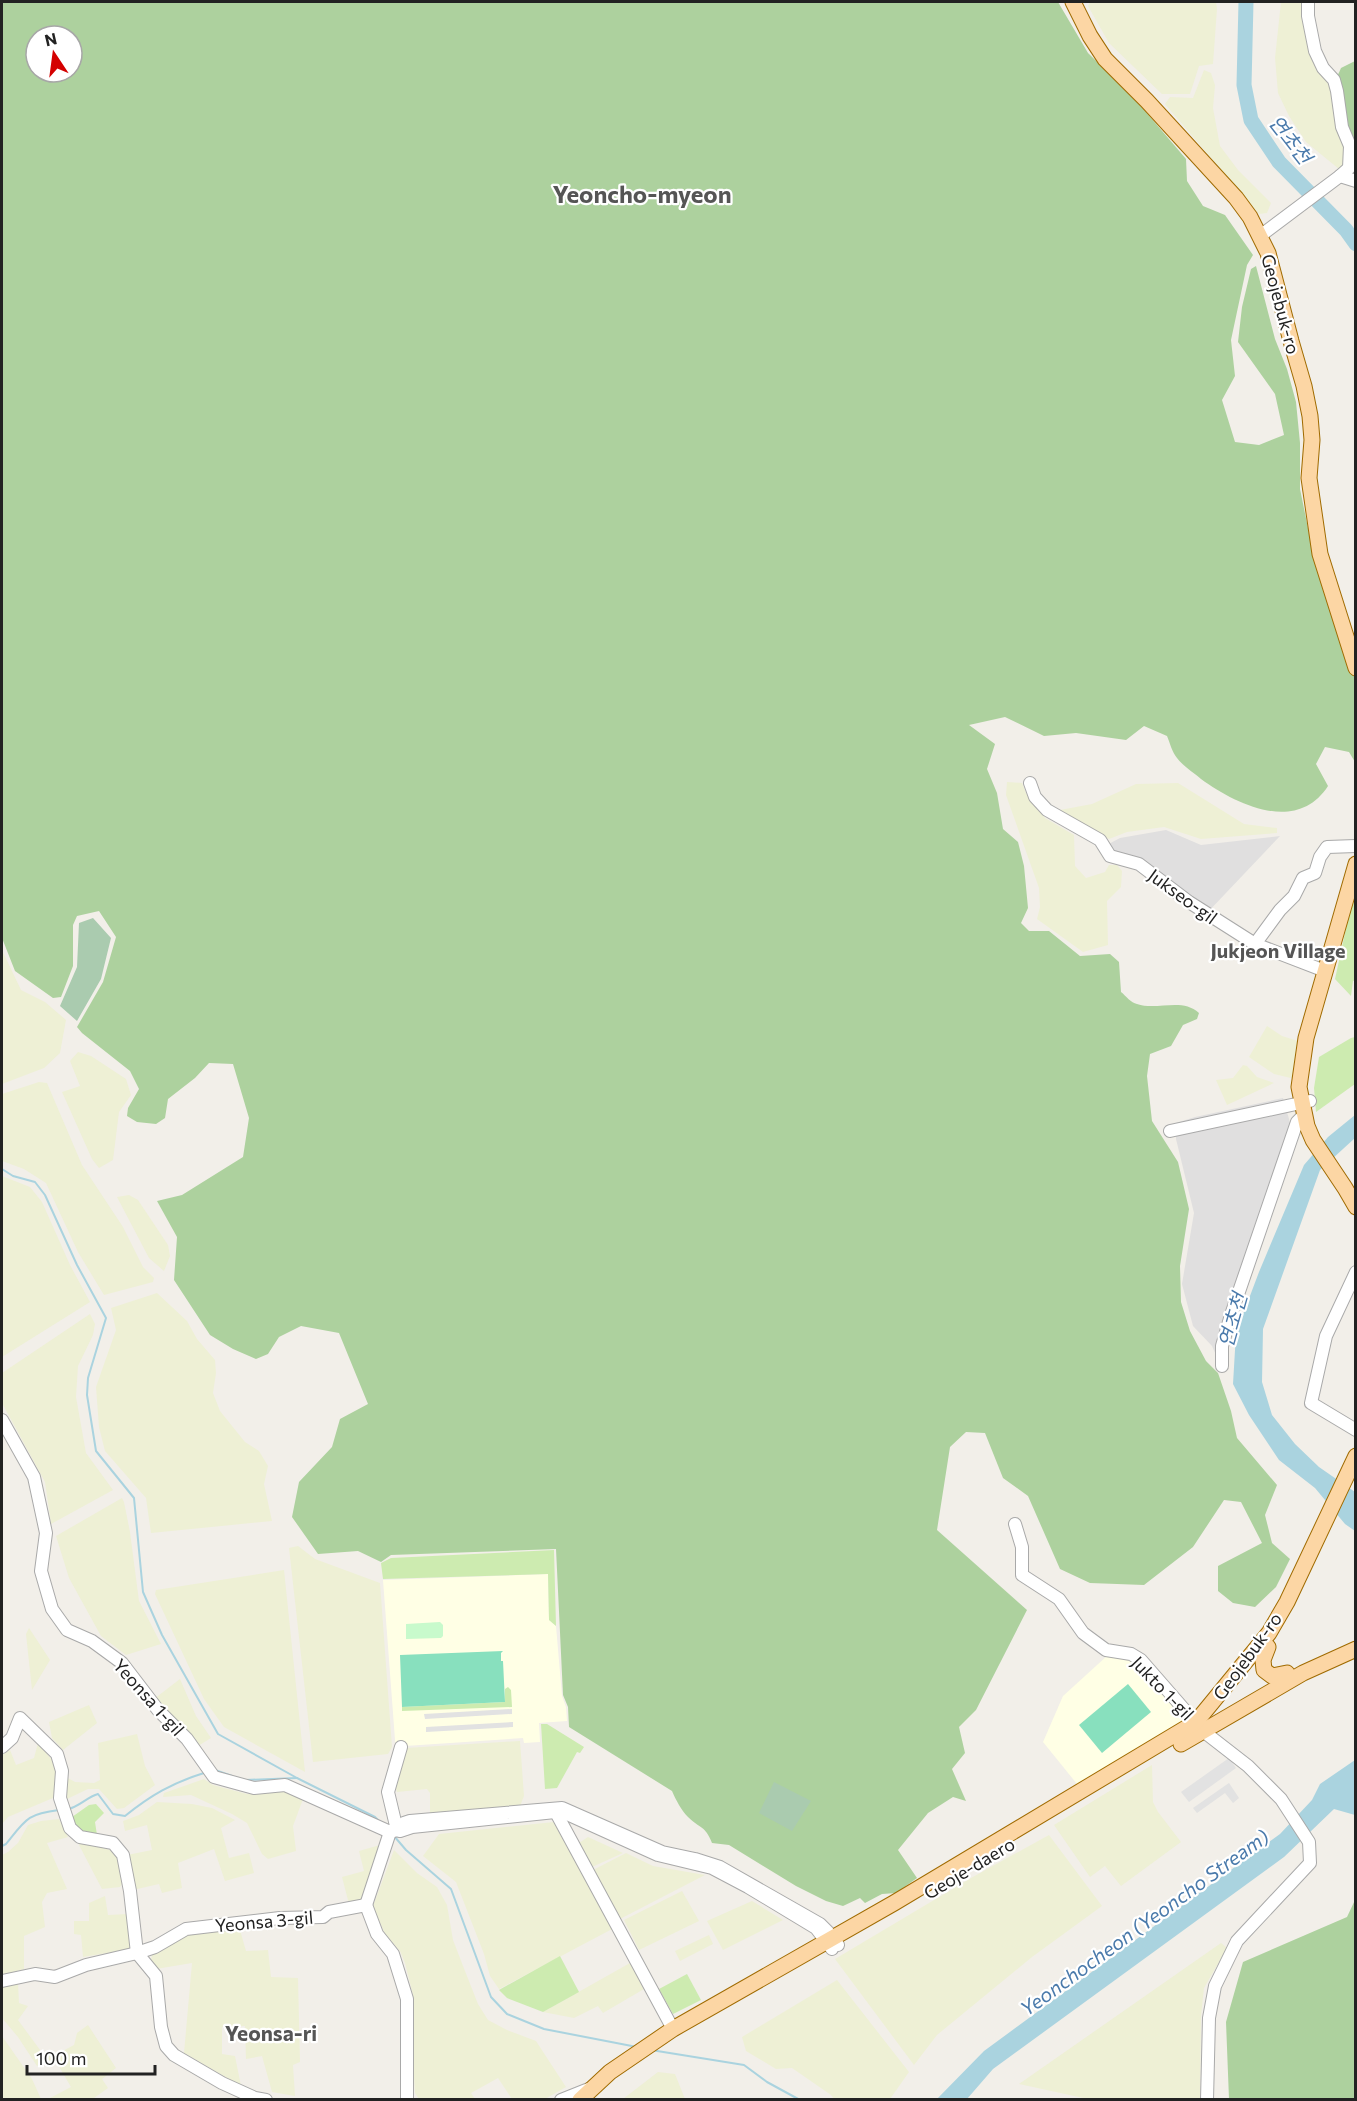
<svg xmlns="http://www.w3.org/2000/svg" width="1357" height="2101" viewBox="0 0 1357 2101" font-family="Commissioner,'Noto Sans KR',sans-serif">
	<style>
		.residential { fill: #e0dfdf }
		.education { fill: #ffffe5 }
		.farmland { fill: #eef0d5 }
		.grass { fill: #cdebb0 }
		.forest { fill: #add19e; fill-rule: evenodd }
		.cemetery { fill: #aacbaf }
		.park { fill: #c8facc }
		.pitch { fill: #88e0be }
		.parking { fill: #e2e2e2 }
		.water { fill: #aad3df }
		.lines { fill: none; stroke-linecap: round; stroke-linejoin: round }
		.stream { stroke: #aad3df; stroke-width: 2 }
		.river { stroke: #aad3df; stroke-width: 15 }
		.minor-casing { stroke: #a9a9a9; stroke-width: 14 }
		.major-casing { stroke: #a06b00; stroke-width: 17 }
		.minor { stroke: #fff; stroke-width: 12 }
		.major { stroke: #fcd6a4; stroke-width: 15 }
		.labels { text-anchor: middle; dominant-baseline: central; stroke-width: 4.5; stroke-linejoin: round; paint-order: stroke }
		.street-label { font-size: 18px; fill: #222; stroke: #fff }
		.water-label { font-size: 20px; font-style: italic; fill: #4a7aab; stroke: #fff }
		.neighbourhood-label { font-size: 20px; font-weight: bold; fill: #555; stroke: #fff }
		.quarter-label { font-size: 21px; font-weight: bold; fill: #555; stroke: #fff }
		.district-label { font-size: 24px; font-weight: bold; fill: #555; stroke: #fff }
	</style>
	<rect width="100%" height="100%" fill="#f2efe9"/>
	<!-- residential -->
	<g class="residential">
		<polygon points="1166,830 1201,845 1280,836 1206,914 1103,847 1120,838"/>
		<polygon points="1283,1098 1291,1126 1216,1355 1212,1346 1193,1326 1182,1284 1194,1213 1176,1139 1176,1123 1195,1117"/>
	</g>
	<!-- education -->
	<g class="education">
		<polygon points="548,1574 549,1620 556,1626 562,1696 566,1707 567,1721 539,1723 540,1742 524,1743 523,1738 405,1746 396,1753 383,1580"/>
		<polygon points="1108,1655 1131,1655 1190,1718 1077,1784 1043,1742 1063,1696"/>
	</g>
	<!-- farmland -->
	<g class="farmland">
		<polygon points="1090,2 1216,2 1217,9 1213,64 1199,66 1190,94 1162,94 1109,43 1088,6"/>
		<polygon points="1281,2 1305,2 1326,77 1332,88 1346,147 1344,165 1339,169 1306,142 1289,116 1278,93 1275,58"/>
		<polygon points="1204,70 1211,73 1215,85 1213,108 1220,146 1238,170 1271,203 1267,213 1259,214 1165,104 1170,97 1193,98"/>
		<polygon points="1007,782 1022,783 1026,793 1045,818 1074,835 1075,866 1086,878 1105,872 1109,865 1117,865 1122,871 1121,887 1107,901 1108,945 1083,952 1037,919 1040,907 1039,888 1006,795"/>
		<polygon points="1178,783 1244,824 1277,828 1277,833 1201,839 1164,827 1127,832 1109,839 1085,827 1060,810 1092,804 1136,784"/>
		<polygon points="2,950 21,990 45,1002 66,1020 60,1053 44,1068 2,1084"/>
		<polygon points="1267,1026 1282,1036 1298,1041 1295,1079 1274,1074 1249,1057"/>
		<polygon points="78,1052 91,1056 126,1079 131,1095 119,1112 113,1160 99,1168 92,1159 62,1092 80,1086 70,1061"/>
		<polygon points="1243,1065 1247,1066 1257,1077 1274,1083 1227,1105 1216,1080 1233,1078"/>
		<polygon points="39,1082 47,1083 82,1165 123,1227 143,1267 154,1278 153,1282 104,1295 78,1252 46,1183 24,1169 2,1161 2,1094"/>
		<polygon points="2,1176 30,1187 42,1202 70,1265 90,1302 2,1357"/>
		<polygon points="129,1195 138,1200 168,1245 170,1256 164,1271 149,1258 117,1197"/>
		<polygon points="157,1293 187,1321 197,1339 215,1360 216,1373 213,1393 220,1411 245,1442 259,1451 268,1466 264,1484 272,1521 151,1533 146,1498 105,1451 99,1427 96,1387 116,1330 111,1308"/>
		<polygon points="90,1314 95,1324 93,1335 78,1366 76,1397 86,1453 113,1490 51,1524 45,1482 2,1403 2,1373"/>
		<polygon points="122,1498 124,1502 130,1532 139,1601 161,1644 126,1655 101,1636 69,1578 56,1536"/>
		<polygon points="298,1546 315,1559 380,1583 392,1747 388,1754 313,1762 289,1548"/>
		<polygon points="284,1570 305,1772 224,1727 204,1699 155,1594 156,1590"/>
		<polygon points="29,1628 50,1660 32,1690 26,1634"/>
		<polygon points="180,1679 196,1716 211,1738 198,1746 154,1699"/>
		<polygon points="89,1705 97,1723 63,1750 52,1738 49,1722"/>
		<polygon points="137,1734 145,1766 155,1785 124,1808 117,1809 99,1789 88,1789 67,1799 64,1797 66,1777 75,1782 94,1783 100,1780 98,1743"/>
		<polygon points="520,1741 524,1796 520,1806 430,1814 430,1793 427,1789 397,1792 396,1789 393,1789 406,1748"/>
		<polygon points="38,1743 52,1760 57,1773 53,1798 8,1817 2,1824 2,1755 10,1750 16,1765 34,1758"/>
		<polygon points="1152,1765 1153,1802 1158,1812 1181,1842 1121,1886 1105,1866 1090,1877 1054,1825"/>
		<polygon points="204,1779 213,1785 247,1794 283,1791 303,1799 293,1826 296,1851 268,1859 262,1854 247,1823 232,1814 191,1795 163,1797 164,1793"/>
		<polygon points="157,1802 192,1804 212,1808 235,1820 221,1828 229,1858 249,1853 254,1873 225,1881 214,1849 178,1863 182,1888 162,1893 159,1884 133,1890 127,1855 152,1850 147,1825 125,1831 123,1821 139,1815"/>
		<polygon points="59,1819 68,1837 47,1843 67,1889 47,1893 42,1902 45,1927 24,1936 24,1969 2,1975 2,1855 8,1852 18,1843 28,1825 41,1821"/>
		<polygon points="554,1822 558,1825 614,1928 499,1989 490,1976 484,1954 456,1882 423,1856 439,1834"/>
		<polygon points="1049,1835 1102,1906 1032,1957 937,2035 914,2065 835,1959 971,1878"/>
		<polygon points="588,1837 623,1853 592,1867 579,1843"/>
		<polygon points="81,1842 110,1850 119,1858 123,1883 120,1887 102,1889 79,1845"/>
		<polygon points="380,1845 363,1901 349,1904 342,1877 364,1871 359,1851"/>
		<polygon points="394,1850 417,1873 437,1887 447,1905 453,1940 465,1971 478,2004 488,2020 507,2030 536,2041 566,2087 545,2099 512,2099 498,2078 471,2093 475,2099 419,2099 415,2093 414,2078 413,1995 405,1963 400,1951 385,1934 373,1906"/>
		<polygon points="626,1853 653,1866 705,1875 620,1919 593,1870"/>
		<polygon points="682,1891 699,1921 639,1950 624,1920"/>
		<polygon points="105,1896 108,1915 128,1914 131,1949 83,1957 81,1935 74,1934 74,1921 89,1921 89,1903"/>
		<polygon points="752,1901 783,1920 723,1950 707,1921"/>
		<polygon points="240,1930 246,1951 268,1950 271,1977 298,1978 300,2062 293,2065 295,2096 272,2092 262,2056 246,2059 245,2026 222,2027 222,2054 235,2056 241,2086 184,2053 192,1963 156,1969 151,1960 153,1951 188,1933"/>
		<polygon points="709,1935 713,1944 680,1961 675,1951"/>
		<polygon points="1221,1943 1227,1948 1204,1988 1201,2016 1200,2099 1088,2099 1019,2084"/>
		<polygon points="630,1963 644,1989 603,2013 598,2006 574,2018 543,2012"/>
		<polygon points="837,1980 909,2072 890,2099 834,2099 831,2095 792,2068 776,2069 746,2051 742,2037"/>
		<polygon points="18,1983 19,2003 28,2006 18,2020 43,2054 57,2054 74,2045 77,2033 88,2025 116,2068 102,2079 108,2088 94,2098 95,2099 51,2099 50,2098 71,2087 57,2063 48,2060 37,2066 18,2037 2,2018 2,1987"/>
		<polygon points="2,2036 32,2079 41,2099 2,2099"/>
		<polygon points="658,2072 675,2074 685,2099 623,2099"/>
	</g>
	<!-- grass -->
	<g class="grass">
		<polygon points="1352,901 1356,907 1356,980 1353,981 1351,996 1335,979"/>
		<polygon points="1355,1037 1355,1084 1316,1112 1314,1088 1319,1057 1351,1038"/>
		<polygon points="554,1550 556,1626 549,1620 548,1574 383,1579 381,1563 391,1558"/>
		<polygon points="508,1687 511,1690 512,1707 402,1711 402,1707 505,1702 505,1689"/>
		<polygon points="541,1724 547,1724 584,1747 580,1753 577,1752 557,1788 545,1789"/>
		<path d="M96,1804l8,9 -9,9 2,13c-14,-1 -21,-4 -25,-18l17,-12z"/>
		<polygon points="560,1956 579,1992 543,2012 507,1998 499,1990"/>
		<polygon points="687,1974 701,2000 673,2014 659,1989"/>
	</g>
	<!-- forest -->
	<g class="forest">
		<path d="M2,2h1056l30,51 46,45 52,61 1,22 16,25 22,9 28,40 -6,10 -16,75 4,36 -13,24 13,42 24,3 25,-10 -9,-41 -37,-52 4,-35 9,-38 5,-3 19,73 12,30 9,33 4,41v46l9,44 18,45 28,95v89l-6,-10 -24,-5 -9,17 12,22c-31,48 -91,19 -127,-7 -7,-6 -19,-14 -24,-21 -5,-6 -7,-15 -10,-22l-23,-10 -18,14 -50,-7 -32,3 -39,-19 -36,8 26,19 -8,25 10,24 6,36 15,13 6,24 4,42 -7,15 8,8h20l31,25 30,-2 9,8 2,30c5,4 10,11 16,12 20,7 45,-7 62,9l-2,6 -14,6 -12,21 -21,8 -3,22 5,45 26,41 11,47 -9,57 1,36 9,29 16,30 12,12 13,38 6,27 40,47 -12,30 7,28 18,16 -14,28 -21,20 -22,-4 -15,-12v-25l44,-23 -21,-41 -17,-2 -31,47 -49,38 -54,-2 -30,-14 -32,-73 -25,-18 -18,-45 -19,-1 -16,15 -13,83 90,80 -51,100 -17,17 6,26 -13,16 14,32 -13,-4 -25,16 -30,37 19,28 -21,15 -14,1 -17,9 -5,-5 -17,8 -17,-5 -30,-15 -67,-41 -17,-2c-7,-18 -12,-14 -24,-26 -7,-7 -12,-17 -16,-26l-103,-64 -1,-20 -5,-12 -7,-146 -165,6 -10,7 -23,-11 -40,3 -26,-37 7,-35 33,-35 8,-28 28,-15 -29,-71 -38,-7 -22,11 -11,17 -12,5 -23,-10 -23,-14 -36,-55 3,-43 -20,-36 25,-6 61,-38 6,-39 -16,-54 -24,-1 -14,15 -27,21 -3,19 -9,6 -19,-2 -10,-6 1,-8 11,-19 -9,-18 -48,-38 -5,-6 26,-45 13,-45 -17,-26 -22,5 -4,9v41l-12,31 -8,1 -38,-27 -13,-33zM36,36h36v36h-36z"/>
		<polygon points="1355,61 1355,145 1343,122 1337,77 1341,68"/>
		<polygon points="1355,1900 1355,2099 1229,2099 1226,2022 1243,1962 1347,1917"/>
	</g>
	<!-- cemetery -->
	<g class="cemetery">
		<polygon points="93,918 111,938 101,979 77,1021 60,1006 77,967 79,923"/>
		<polygon points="774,1782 811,1801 792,1831 759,1813"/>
	</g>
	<!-- park -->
	<polygon class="park" points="440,1622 443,1625 443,1636 441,1638 406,1639 406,1624"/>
	<!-- pitch -->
	<g class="pitch">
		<polygon points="503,1651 501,1653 501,1661 503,1661 505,1702 402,1707 400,1655"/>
		<polygon points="1128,1684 1151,1712 1102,1753 1079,1725"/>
	</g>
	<!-- parking -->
	<g class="parking">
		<polygon points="512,1709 512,1714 425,1719 424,1714"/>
		<polygon points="513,1722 513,1727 426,1732 426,1727"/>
		<polygon points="1229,1758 1236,1768 1189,1802 1181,1792"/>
		<polygon points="1229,1783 1239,1798 1233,1803 1225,1793 1197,1813 1193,1808"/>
	</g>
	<!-- water -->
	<g class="water">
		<polygon points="1355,1115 1355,1138 1320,1170 1263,1329 1262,1382 1272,1415 1295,1444 1319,1467 1355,1492 1355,1531 1345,1524 1315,1488 1279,1460 1249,1415 1233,1384 1236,1333 1259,1272 1304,1165 1328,1137"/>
		<polygon points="1355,1760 1355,1815 1334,1809 1284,1857 993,2069 967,2099 936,2100 984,2051 1280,1834 1312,1800 1320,1784"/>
	</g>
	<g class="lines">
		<!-- stream -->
		<g class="stream">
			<polyline points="2,1169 13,1176 35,1182 45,1195 77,1265 106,1318 88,1378 87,1395 96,1451 134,1498 143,1592 162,1635 218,1734 297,1778 375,1817 379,1821"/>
			<polyline points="215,1770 232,1776"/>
			<polyline points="246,1780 297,1778"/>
			<path d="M68,1809c11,-2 19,-12 30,-15l15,20 12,2c26,-21 47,-33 79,-43"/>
			<polyline points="394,1836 406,1850 451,1889 491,1997 507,2014 544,2029 637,2047"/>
			<path d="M2,1846l4,-2c20,-25 21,-30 53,-34"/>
			<polyline points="651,2050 744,2065 767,2082 800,2100"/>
		</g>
		<!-- river -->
		<polyline class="river" points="1246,2 1244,85 1251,120 1279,162 1346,230 1356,244"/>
		<defs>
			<g id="minor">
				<polyline points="1308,2 1308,16 1315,51 1323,68 1334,80 1337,91 1342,127 1350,146 1349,168 1340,176 1356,181"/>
				<polyline points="1260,236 1340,176"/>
				<polyline points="1030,783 1035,797 1047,810 1100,840 1110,856 1139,864 1189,902 1255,944 1325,971"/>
				<polyline points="1255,944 1280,910 1294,896 1303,878 1315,873 1320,857 1327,847 1356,846"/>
				<polyline points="1170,1131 1310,1101"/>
				<polyline points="1356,1272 1326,1336 1311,1403 1356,1430"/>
				<polyline points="1222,1366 1222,1346 1231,1315 1297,1122 1304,1115"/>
				<polyline points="2,1420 34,1477 46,1533 41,1571 52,1609 67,1630 92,1641 122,1663 158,1710 187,1739 214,1777 254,1788 285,1785 390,1832 397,1830 388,1792 401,1747"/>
				<polyline points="1015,1524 1022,1547 1022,1575 1059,1599 1083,1633 1106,1650 1131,1654 1141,1660 1203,1731 1248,1766 1281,1799 1309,1842 1310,1863 1237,1941 1215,1986 1209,2018 1207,2100"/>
				<polyline points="2,1747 12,1738 20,1718 57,1754 62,1771 60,1798 70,1828 80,1837 113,1843 123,1855 130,1891 137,1953 156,1976 161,2027 166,2046 174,2055 222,2083 255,2098 266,2100"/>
				<polyline points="554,1809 673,2029"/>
				<polyline points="366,1905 390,1832"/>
				<polyline points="832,1949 816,1928 748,1887 712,1868 658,1855 565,1813 555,1812 412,1827 400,1831 397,1830 404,1823 410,1821 562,1808 662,1852 695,1859 720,1867 820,1924 828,1932 838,1945"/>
				<polyline points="2,1981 35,1974 55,1977 86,1965 137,1953 155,1947 186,1929 280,1918 323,1917 329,1912 366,1905 377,1934 393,1954 407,1999 407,2100"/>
				<polyline points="561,2100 591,2088"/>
			</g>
			<g id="major">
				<polyline points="1073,2 1090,36 1105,59 1147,101 1236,198 1250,217 1268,253 1291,341 1304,386 1310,416 1312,440 1309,478 1320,554 1356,668"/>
				<polyline points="1356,864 1306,1038 1299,1087 1307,1126 1313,1140 1345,1188 1356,1207"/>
				<polyline points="1268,1647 1263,1660 1264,1670 1272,1676 1287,1673"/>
				<polyline points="1181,1744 1303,1673 1356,1649"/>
				<polyline points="580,2100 610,2072 673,2029 894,1903 1196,1722 1269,1633 1287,1602 1356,1456"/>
			</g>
		</defs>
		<!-- minor casing -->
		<use href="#minor" class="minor-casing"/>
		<!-- major casing -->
		<use href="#major" class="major-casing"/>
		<!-- minor -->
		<use href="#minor" class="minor"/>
		<!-- major -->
		<use href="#major" class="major"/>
	</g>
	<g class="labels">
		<!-- street labels -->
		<g class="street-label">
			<text transform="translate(1281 304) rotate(75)">Geojebuk-ro</text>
			<text transform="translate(1183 896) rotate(36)">Jukseo-gil</text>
			<text transform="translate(1247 1656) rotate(-54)">Geojebuk-ro</text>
			<text transform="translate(1163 1688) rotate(46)">Jukto 1-gil</text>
			<text transform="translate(149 1697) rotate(48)">Yeonsa 1-gil</text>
			<text transform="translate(969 1868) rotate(-31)">Geoje-daero</text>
			<text transform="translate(264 1921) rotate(-5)">Yeonsa 3-gil</text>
		</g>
		<!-- water labels -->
		<g class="water-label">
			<text transform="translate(1291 139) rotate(52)">연초천</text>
			<text transform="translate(1232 1320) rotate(-74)">연초천</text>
			<text transform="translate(1144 1922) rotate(-36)">Yeonchocheon (Yeoncho Stream)</text>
		</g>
		<!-- neighbourhood labels -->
		<g class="neighbourhood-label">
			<text x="1278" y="950">Jukjeon Village</text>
		</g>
		<!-- quarter labels -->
		<g class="quarter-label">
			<text x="271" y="2032">Yeonsa-ri</text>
		</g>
		<!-- district labels -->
		<g class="district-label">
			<text x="642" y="193">Yeoncho-myeon</text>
		</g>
	</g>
	<!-- border -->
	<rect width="1357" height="2101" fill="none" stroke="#222222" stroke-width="6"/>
	<!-- north arrow -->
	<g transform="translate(54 54) rotate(347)"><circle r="28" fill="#ffffff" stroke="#a7a7a7" stroke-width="1.5"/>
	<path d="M0-4.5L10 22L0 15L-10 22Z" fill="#d40000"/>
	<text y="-9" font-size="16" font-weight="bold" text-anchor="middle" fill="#222222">N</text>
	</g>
	<!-- scale -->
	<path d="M27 2065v9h128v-9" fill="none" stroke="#222222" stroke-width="3"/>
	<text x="36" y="2065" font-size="18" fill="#222222" stroke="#ffffff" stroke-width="4.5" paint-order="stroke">100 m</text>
</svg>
